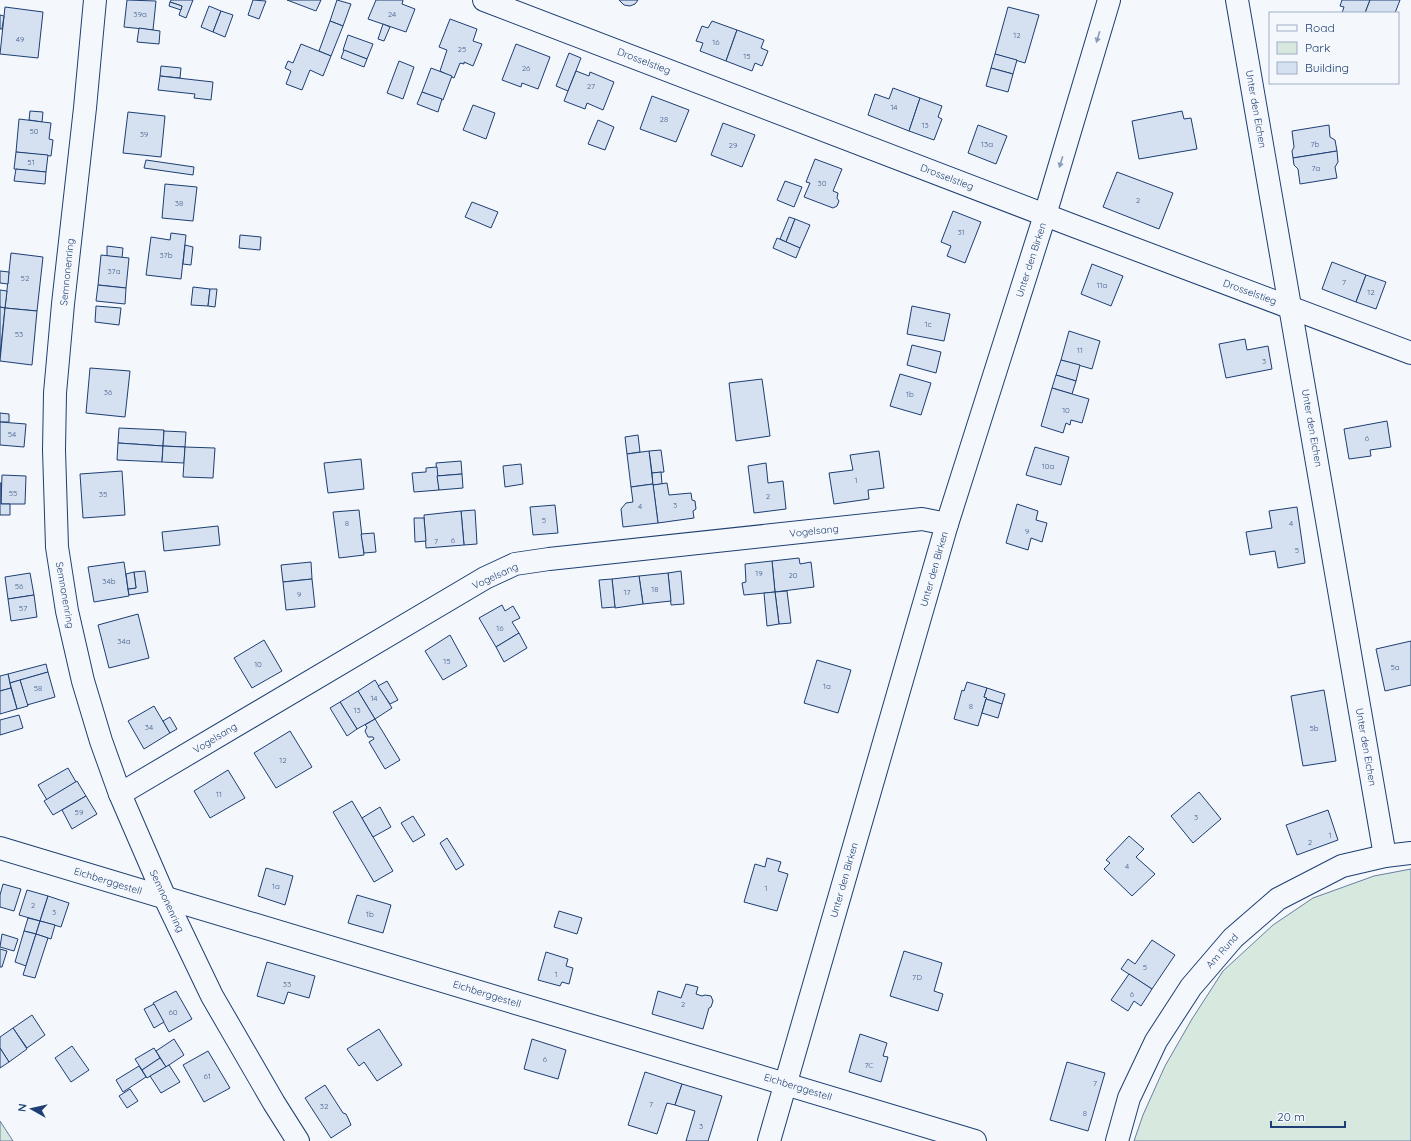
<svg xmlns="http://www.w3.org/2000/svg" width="1411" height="1141" viewBox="0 0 1411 1141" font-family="Quicksand,sans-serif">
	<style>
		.green { fill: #d7e8df; stroke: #687fa3 }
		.building { fill: #d5e0f0; stroke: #1d3f73 }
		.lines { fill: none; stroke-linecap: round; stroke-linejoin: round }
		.street-casing { stroke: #1d3f73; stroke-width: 24 }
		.street { stroke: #f4f7fb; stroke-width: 22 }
		.oneway { fill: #889bb7 }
		.labels { text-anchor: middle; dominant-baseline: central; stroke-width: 3; stroke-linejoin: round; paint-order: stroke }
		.number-label { font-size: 8px; fill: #4b6792 }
		.street-label { font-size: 10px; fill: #1d3f73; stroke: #f4f7fb }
	</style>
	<rect width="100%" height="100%" fill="#f4f7fb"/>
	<!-- green -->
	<g class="green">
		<polygon points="1411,869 1411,1141 1134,1141 1143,1115 1165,1066 1192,1019 1223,971 1273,925 1313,898 1374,876"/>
		<polygon points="0,1121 13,1141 0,1141"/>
	</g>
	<!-- building -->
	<g class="building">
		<polygon points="127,0 156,1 153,30 124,27"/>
		<polygon points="171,0 193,0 186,18 179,15 182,6 170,2"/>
		<polygon points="253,0 266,1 259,19 248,15"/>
		<polygon points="287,0 321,0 316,11"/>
		<polygon points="337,0 351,4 343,26 330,21"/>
		<polygon points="376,0 403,0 402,4 415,9 406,32 368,19"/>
		<polygon points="619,0 638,0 635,4 630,6 624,5"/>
		<polygon points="1342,0 1370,0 1365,13 1342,13 1344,7 1340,6"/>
		<polygon points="1370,0 1400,0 1395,13 1365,13"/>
		<polygon points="170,2 182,6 181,10 169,6"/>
		<polygon points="209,6 221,11 213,32 201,27"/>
		<polygon points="5,7 43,12 38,58 0,54"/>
		<polygon points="1008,7 1039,15 1025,63 995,54"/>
		<polygon points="221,11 233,15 225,37 213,32"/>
		<polygon points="0,15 4,16 2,29 0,29"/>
		<polygon points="450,19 477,29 473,41 482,44 473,66 464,62 464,64 460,63 454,78 440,71 447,50 439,47"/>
		<polygon points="330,21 343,26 331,56 319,51"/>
		<polygon points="712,21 737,30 726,61 700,51 703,43 696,41 702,26 708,28"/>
		<polygon points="383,24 390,27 384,41 378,39"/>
		<polygon points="139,28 160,31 159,44 137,42"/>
		<polygon points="737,30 764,40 761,48 768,51 762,66 755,63 752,71 726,61"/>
		<polygon points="348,35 373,44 367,59 343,50"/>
		<polygon points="301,44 331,56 323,76 310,70 302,90 286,84 291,71 285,68 288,61 293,63"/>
		<polygon points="516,44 550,57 538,89 522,83 521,87 502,80"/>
		<polygon points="344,50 367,59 364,67 341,58"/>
		<polygon points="569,53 581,58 568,91 556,86"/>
		<polygon points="995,54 1017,60 1013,74 991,68"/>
		<polygon points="399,61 414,67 403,99 387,93"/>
		<polygon points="161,66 181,68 180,78 160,76"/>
		<polygon points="431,68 452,76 443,100 422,92"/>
		<polygon points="991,68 1013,74 1008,92 986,86"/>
		<polygon points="576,71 589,76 590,72 614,82 603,110 587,103 585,109 564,101"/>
		<polygon points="160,76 213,82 211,100 194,98 195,94 158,90"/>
		<polygon points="893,88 920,98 909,131 868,115 875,94 889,99"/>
		<polygon points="422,92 442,99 438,112 417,104"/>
		<polygon points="652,96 689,110 676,142 640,129"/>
		<polygon points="920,98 942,106 938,117 942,119 934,140 909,131"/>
		<polygon points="473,105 495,113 486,139 463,130"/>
		<polygon points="30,111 43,112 42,122 29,120"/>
		<polygon points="1182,111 1184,119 1191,118 1197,149 1139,159 1132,121"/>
		<polygon points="128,112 165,116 161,157 123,153"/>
		<polygon points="19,119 51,123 49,139 53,140 51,156 16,152"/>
		<polygon points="598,120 614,127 605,150 588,144"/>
		<polygon points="723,123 755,135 742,167 711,155"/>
		<polygon points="978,125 1007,136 996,164 968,153"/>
		<polygon points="1329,125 1330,137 1335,140 1337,151 1293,158 1292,151 1294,147 1292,131"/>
		<polygon points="1337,151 1338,162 1335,167 1337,178 1300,184 1298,169 1294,165 1293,158"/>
		<polygon points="16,152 48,155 46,172 14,169"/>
		<polygon points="815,159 842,169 833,191 838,193 837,198 839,201 837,206 833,208 804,197 810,183 806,182"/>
		<polygon points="146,160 194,167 193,175 144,168"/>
		<polygon points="16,169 46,172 45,184 14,181"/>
		<polygon points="1117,172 1173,193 1159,229 1103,207"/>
		<polygon points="785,181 802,187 794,207 777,200"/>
		<polygon points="165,184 197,187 193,221 162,218"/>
		<polygon points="472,202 498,212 491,228 465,217"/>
		<polygon points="953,211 981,222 965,263 947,256 951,246 941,242"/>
		<polygon points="789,217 795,219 786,242 780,239"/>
		<polygon points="795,219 810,225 800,248 786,242"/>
		<polygon points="171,233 186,235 181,279 146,275 151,237 170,240"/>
		<polygon points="240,235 261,237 260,250 239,248"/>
		<polygon points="777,238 800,248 796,258 773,248"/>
		<polygon points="185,245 193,247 191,265 183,264"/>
		<polygon points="107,246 123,248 122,258 107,256"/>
		<polygon points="11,253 43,257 37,311 5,308"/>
		<polygon points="101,255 129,258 126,288 98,285"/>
		<polygon points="1332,262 1366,275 1356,302 1322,289"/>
		<polygon points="1092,264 1123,276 1111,306 1081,294"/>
		<polygon points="0,271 9,272 8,284 0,283"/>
		<polygon points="1366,275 1386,282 1376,309 1356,302"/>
		<polygon points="98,285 126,288 125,304 96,301"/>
		<polygon points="193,287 210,289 208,306 191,305"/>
		<polygon points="210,289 217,289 215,307 208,306"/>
		<polygon points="0,290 7,291 5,308 0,307"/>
		<polygon points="96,306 121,308 119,325 95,322"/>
		<polygon points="912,306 950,314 944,341 907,334"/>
		<polygon points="0,307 5,308 0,356"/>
		<polygon points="5,308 37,311 32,365 0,361"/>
		<polygon points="1069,331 1100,341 1092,369 1061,360"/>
		<polygon points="1245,339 1247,350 1268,346 1272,369 1226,378 1219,344"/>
		<polygon points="912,345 941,352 936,373 907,365"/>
		<polygon points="1061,360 1080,365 1076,381 1056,375"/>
		<polygon points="90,368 130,371 125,417 86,413"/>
		<polygon points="900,374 931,383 921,415 890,406"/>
		<polygon points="1056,375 1076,381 1072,394 1052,388"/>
		<polygon points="762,379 770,436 736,441 729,383"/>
		<polygon points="1052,388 1089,399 1082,423 1071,420 1070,425 1066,423 1063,433 1041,426"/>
		<polygon points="0,413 9,414 9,422 0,422"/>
		<polygon points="1387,421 1391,447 1370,450 1371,456 1349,459 1344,429"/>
		<polygon points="0,422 26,424 24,447 0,445"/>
		<polygon points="119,428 164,430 163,446 118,443"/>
		<polygon points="164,431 186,432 185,447 163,446"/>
		<polygon points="638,435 640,452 627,454 625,437"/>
		<polygon points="118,443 163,446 162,462 117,460"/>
		<polygon points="163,446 185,447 184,463 162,462"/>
		<polygon points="185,447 215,448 213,478 183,477"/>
		<polygon points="1035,447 1069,457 1061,485 1026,475"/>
		<polygon points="661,450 664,472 652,473 649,451"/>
		<polygon points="649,451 653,484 631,487 627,454"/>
		<polygon points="879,451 884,488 868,490 869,499 834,504 829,473 853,470 850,455"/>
		<polygon points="361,459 364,489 328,493 324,463"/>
		<polygon points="461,461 462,474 437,476 436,463"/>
		<polygon points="766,463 768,483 783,481 786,509 754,513 748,466"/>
		<polygon points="521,464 523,484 505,487 503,466"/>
		<polygon points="437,467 439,490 414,492 412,473 426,472 426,468"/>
		<polygon points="122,471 125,515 83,518 80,474"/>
		<polygon points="661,472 662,484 653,485 652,473"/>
		<polygon points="462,474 463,488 439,490 437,476"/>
		<polygon points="2,475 26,476 25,504 1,504"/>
		<polygon points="0,483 1,483 1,504 10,504 10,515 0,515"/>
		<polygon points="667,483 669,495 691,493 692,500 695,501 696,509 693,511 694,518 658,523 653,485"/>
		<polygon points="653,484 658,523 623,527 621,509 626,503 633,502 631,487"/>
		<polygon points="1017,504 1038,511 1036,520 1047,523 1042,542 1031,538 1028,550 1006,543"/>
		<polygon points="555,505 558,533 533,535 530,507"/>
		<polygon points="1297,507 1305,563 1278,568 1275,551 1250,555 1246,532 1272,528 1269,511"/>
		<polygon points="359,510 364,555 339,558 333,512"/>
		<polygon points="475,510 477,544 464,545 461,511"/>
		<polygon points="461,511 464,545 426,548 424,515"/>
		<polygon points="414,518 424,518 426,541 415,542"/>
		<polygon points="218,526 220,545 164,551 162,532"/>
		<polygon points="374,533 376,552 364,553 361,534"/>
		<polygon points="799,558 800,564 811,562 814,587 775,592 772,561"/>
		<polygon points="772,561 775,592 744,595 742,583 746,582 745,564"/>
		<polygon points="124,562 129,596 94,602 88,567"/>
		<polygon points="311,562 312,579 283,582 281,565"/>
		<polygon points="145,571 148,592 129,595 128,589 136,588 134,572"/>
		<polygon points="681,571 684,604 671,605 668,573"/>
		<polygon points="134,572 136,588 128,589 126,574"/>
		<polygon points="30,573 34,595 8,599 5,577"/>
		<polygon points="668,573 671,601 643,604 639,576"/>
		<polygon points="639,576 643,604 615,608 612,579"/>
		<polygon points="312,579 315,607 286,610 283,582"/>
		<polygon points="612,579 615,607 602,608 599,580"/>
		<polygon points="787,591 791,623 779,624 775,592"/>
		<polygon points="775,592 779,624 767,626 764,593"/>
		<polygon points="34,595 37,617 11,621 8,599"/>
		<polygon points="502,605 505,611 513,606 520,618 512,622 519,633 496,647 479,618"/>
		<polygon points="138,614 149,658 109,668 98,625"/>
		<polygon points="519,633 527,648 504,662 496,647"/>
		<polygon points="450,635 467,666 443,680 425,651"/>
		<polygon points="264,640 282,671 252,688 234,658"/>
		<polygon points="1411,641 1411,685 1385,691 1376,649"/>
		<polygon points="817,660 851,670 838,713 804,703"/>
		<polygon points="46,664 48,672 10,683 8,674"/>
		<polygon points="48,672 55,697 27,705 20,680"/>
		<polygon points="8,674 11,688 0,691 0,676"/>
		<polygon points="20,680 28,706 17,709 10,683"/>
		<polygon points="375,680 392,708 375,719 358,691"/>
		<polygon points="387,681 398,700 390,704 378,686"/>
		<polygon points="967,682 987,688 984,697 987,698 986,699 978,726 954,719 962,690 964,691"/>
		<polygon points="11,688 17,709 0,714 0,691"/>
		<polygon points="987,688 1005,694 1002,704 986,699 987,698 984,697"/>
		<polygon points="1324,690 1336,761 1303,766 1291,696"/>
		<polygon points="358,691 375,719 357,729 340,702"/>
		<polygon points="986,699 1002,704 998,718 982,713"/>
		<polygon points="340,702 357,729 347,736 330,708"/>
		<polygon points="154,706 170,733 144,749 128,721"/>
		<polygon points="19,715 23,728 0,735 0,720"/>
		<polygon points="170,717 177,729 170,733 163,721"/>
		<polygon points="375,719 400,760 385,769 369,742 374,739 373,737 368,737 365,731 367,727 365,725"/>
		<polygon points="290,731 312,767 276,788 254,753"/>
		<polygon points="68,768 76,782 47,800 38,785"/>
		<polygon points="228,770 245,798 210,818 194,791"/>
		<polygon points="77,781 86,796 53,815 44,801"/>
		<polygon points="1199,792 1221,819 1193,843 1171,816"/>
		<polygon points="86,796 97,814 72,829 62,810"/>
		<polygon points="352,801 393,871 374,882 333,812"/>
		<polygon points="380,807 391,827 373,837 362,818"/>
		<polygon points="1328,810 1338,840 1297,855 1286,825"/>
		<polygon points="413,816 425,835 413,842 401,823"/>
		<polygon points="1129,836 1144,849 1136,857 1155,874 1132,896 1104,869 1110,863 1106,860"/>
		<polygon points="447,838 464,865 456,870 440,843"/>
		<polygon points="767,858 781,862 778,871 788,874 777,911 744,902 755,864 765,867"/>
		<polygon points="266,868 293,876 285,905 258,896"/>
		<polygon points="3,884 21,889 14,911 0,907 0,895"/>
		<polygon points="27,890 48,896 40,921 19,915"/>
		<polygon points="357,895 391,905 383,933 348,923"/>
		<polygon points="48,896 69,903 61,927 40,921"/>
		<polygon points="559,911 582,918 577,934 554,927"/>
		<polygon points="28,918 40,921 36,934 24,931"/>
		<polygon points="40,921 55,925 51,939 36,934"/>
		<polygon points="24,931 36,934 26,966 15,962"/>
		<polygon points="2,934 18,939 14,951 0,947"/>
		<polygon points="36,934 48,938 35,978 23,975"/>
		<polygon points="1152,940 1175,955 1152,989 1121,969 1128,959 1135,964"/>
		<polygon points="0,949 7,951 2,967 0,967"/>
		<polygon points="904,951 942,963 934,991 943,994 938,1011 890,996"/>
		<polygon points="546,952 568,959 566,966 573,968 569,984 562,982 560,986 538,980"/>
		<polygon points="267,962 315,976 309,998 288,992 284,1004 257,996"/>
		<polygon points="1129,974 1152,989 1141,1006 1134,1001 1128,1011 1111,1000"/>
		<polygon points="686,984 698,987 696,994 702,996 705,995 711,996 713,1001 711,1007 709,1008 703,1029 652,1014 658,991 681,998"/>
		<polygon points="176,991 192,1019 169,1032 153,1003"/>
		<polygon points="154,1004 164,1022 154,1028 144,1009"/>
		<polygon points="32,1015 45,1035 27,1048 13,1028"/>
		<polygon points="13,1028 27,1049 9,1062 0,1048 0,1037"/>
		<polygon points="379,1029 402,1065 377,1081 364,1062 359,1066 347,1049"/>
		<polygon points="860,1034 887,1043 883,1056 888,1057 881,1082 849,1072"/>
		<polygon points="174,1039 184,1055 166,1067 156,1051"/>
		<polygon points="532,1039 566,1050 558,1079 524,1069"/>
		<polygon points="72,1046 89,1070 71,1082 55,1058"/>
		<polygon points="0,1048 9,1062 0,1068"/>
		<polygon points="154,1048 160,1058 142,1070 135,1059"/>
		<polygon points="208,1051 230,1088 204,1102 183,1065"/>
		<polygon points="160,1058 166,1067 147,1078 142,1070"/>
		<polygon points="1067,1062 1105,1073 1088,1131 1050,1120"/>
		<polygon points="169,1065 180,1082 161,1093 150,1076"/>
		<polygon points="139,1066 146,1077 123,1092 116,1080"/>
		<polygon points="645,1072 682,1084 675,1105 667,1103 657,1134 628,1125"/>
		<polygon points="682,1084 722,1096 708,1141 686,1141 695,1111 675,1105"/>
		<polygon points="325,1085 343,1113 346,1114 348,1118 351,1125 331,1138 305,1098"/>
		<polygon points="130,1089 138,1101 127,1108 119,1096"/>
	</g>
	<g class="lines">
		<defs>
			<g id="street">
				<polyline points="95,0 85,108 63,304 55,393 54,450 57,547 67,611 83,681 101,741 120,794 165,898 212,996 274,1103 298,1141"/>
				<polyline points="484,0 1074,226 1411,353"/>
				<polyline points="1237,0 1385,856"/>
				<polyline points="120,794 485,578 515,564 549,559 922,519 947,524"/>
				<polyline points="0,848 975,1141"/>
				<polyline points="769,1141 947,524 1045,215 1109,0"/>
				<polyline points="1117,1141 1129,1098 1156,1041 1191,987 1233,938 1278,899 1342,866 1385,856 1411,853"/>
			</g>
		</defs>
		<!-- street casing -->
		<use href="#street" class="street-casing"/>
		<!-- street -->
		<use href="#street" class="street"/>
	</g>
	<!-- one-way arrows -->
	<defs><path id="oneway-solid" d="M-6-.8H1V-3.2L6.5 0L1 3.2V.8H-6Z"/></defs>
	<g class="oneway">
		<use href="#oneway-solid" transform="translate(1098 37) rotate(107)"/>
		<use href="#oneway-solid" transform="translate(1061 162) rotate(107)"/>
	</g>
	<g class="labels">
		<!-- number labels -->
		<g class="number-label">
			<text x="140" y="14">39a</text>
			<text x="392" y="14">24</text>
			<text x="1017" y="35">12</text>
			<text x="20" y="39">49</text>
			<text x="716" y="42">16</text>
			<text x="462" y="49">25</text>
			<text x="747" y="56">15</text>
			<text x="526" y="68">26</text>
			<text x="591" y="86">27</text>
			<text x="894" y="107">14</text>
			<text x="664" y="119">28</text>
			<text x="925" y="125">13</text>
			<text x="34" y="131">50</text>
			<text x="144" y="134">39</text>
			<text x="987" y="144">13a</text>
			<text x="1315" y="144">7b</text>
			<text x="733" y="145">29</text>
			<text x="31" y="162">51</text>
			<text x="1316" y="168">7a</text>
			<text x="822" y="183">30</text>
			<text x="1138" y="200">2</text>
			<text x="179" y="203">38</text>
			<text x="961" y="232">31</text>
			<text x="166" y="255">37b</text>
			<text x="114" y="271">37a</text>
			<text x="25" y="278">52</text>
			<text x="1344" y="282">7</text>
			<text x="1102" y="285">11a</text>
			<text x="1371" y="292">12</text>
			<text x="928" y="324">1c</text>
			<text x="19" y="334">53</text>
			<text x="1080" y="350">11</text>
			<text x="1264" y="361">3</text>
			<text x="108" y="392">36</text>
			<text x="910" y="394">1b</text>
			<text x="1066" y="410">10</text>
			<text x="12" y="434">54</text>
			<text x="1367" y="438">6</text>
			<text x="1048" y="466">10a</text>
			<text x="856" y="480">1</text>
			<text x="13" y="493">55</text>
			<text x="103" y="494">35</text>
			<text x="768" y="496">2</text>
			<text x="675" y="505">3</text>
			<text x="640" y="506">4</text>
			<text x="544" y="520">5</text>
			<text x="347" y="523">8</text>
			<text x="1291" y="523">4</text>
			<text x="1027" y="531">9</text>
			<text x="453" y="540">6</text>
			<text x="436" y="541">7</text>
			<text x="1297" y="550">5</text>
			<text x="759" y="573">19</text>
			<text x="793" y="575">20</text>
			<text x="109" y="581">34b</text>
			<text x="19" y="586">56</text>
			<text x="655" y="589">18</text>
			<text x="627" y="592">17</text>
			<text x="299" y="594">9</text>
			<text x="23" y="608">57</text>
			<text x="500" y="628">16</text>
			<text x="124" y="641">34a</text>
			<text x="447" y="661">15</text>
			<text x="258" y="664">10</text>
			<text x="1395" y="667">5a</text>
			<text x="827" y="686">1a</text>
			<text x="38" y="688">58</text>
			<text x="374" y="698">14</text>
			<text x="971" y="706">8</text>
			<text x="357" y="710">13</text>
			<text x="149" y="727">34</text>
			<text x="1314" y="728">5b</text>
			<text x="283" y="760">12</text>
			<text x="219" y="794">11</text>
			<text x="79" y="812">59</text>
			<text x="1196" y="817">3</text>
			<text x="1330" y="835">1</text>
			<text x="1310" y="842">2</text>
			<text x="1127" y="866">4</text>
			<text x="276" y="886">1a</text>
			<text x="766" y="888">1</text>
			<text x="33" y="905">2</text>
			<text x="54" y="912">3</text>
			<text x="370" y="914">1b</text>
			<text x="1145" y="967">5</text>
			<text x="556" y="974">1</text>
			<text x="917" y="977">7D</text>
			<text x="287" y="984">33</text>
			<text x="1132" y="994">6</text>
			<text x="683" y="1004">2</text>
			<text x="173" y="1012">60</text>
			<text x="545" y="1059">6</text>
			<text x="869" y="1065">7C</text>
			<text x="207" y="1076">61</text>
			<text x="1095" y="1083">7</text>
			<text x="651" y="1104">7</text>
			<text x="324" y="1106">32</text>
			<text x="1085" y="1113">8</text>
			<text x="701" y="1126">3</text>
		</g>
		<!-- street labels -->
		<g class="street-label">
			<text transform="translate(644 61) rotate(21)">Drosselstieg</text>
			<text transform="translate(1256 109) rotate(80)">Unter den Eichen</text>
			<text transform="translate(947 177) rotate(21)">Drosselstieg</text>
			<text transform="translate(1031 260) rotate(-72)">Unter den Birken</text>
			<text transform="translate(67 272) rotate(-84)">Semnonenring</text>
			<text transform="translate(1250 292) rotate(20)">Drosselstieg</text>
			<text transform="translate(1312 428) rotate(80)">Unter den Eichen</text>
			<text transform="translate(814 531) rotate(-6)">Vogelsang</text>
			<text transform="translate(934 569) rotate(-74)">Unter den Birken</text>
			<text transform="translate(495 576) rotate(-25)">Vogelsang</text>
			<text transform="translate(65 595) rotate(80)">Semnonenring</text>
			<text transform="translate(215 738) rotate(-31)">Vogelsang</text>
			<text transform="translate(1366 747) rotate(80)">Unter den Eichen</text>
			<text transform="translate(844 880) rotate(-74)">Unter den Birken</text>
			<text transform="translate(108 881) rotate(17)">Eichberggestell</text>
			<text transform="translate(167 901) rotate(65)">Semnonenring</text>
			<text transform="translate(1222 951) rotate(-48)">Am Rund</text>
			<text transform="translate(487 994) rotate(17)">Eichberggestell</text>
			<text transform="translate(798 1087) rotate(17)">Eichberggestell</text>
		</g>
	</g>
	<!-- legend -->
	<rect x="1269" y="12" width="130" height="72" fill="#f4f7fb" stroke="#9eadc5"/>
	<rect x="1277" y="25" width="20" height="6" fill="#f4f7fb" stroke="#9eadc5"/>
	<text x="1305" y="32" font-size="12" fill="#1d3f73">Road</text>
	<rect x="1277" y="42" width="20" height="12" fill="#d7e8df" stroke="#9eadc5"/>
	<text x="1305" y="52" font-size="12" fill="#1d3f73">Park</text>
	<rect x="1277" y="62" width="20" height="12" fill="#d5e0f0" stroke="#9eadc5"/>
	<text x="1305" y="72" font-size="12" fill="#1d3f73">Building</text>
	<!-- north arrow -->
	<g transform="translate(32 1109) rotate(278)" stroke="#f4f7fb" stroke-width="3" paint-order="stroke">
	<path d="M0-3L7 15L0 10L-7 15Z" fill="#1d3f73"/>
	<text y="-6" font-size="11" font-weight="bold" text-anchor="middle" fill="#1d3f73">N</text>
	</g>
	<!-- scale -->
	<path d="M1271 1121v6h74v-6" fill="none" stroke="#1d3f73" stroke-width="2"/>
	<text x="1277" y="1121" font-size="12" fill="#1d3f73" stroke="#f4f7fb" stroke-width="3" paint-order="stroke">20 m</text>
</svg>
